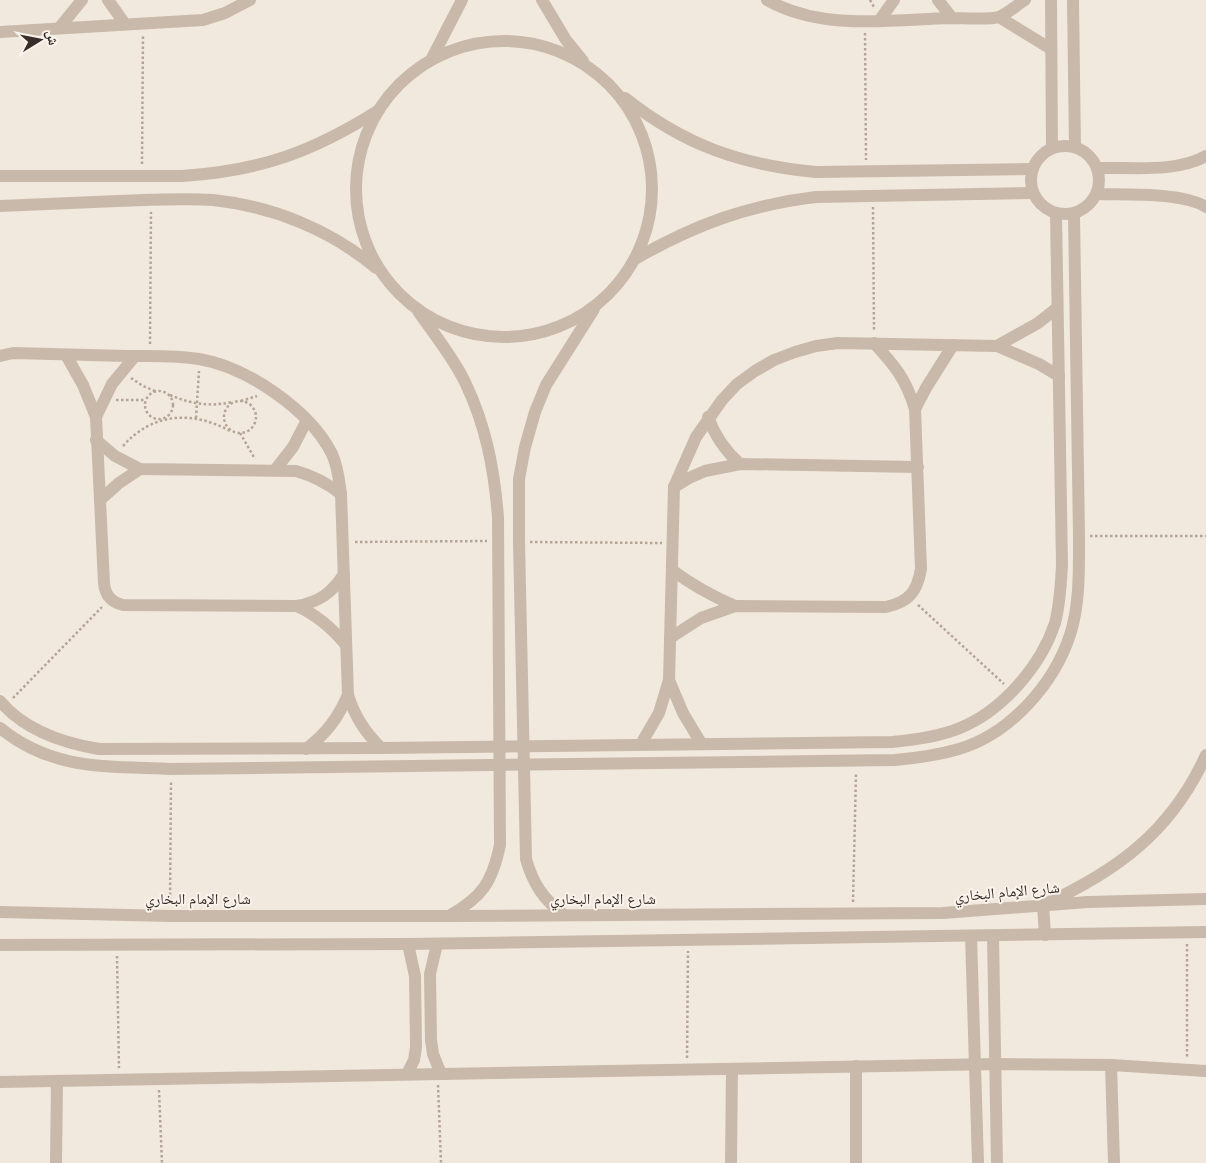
<svg xmlns="http://www.w3.org/2000/svg" width="1206" height="1163" viewBox="0 0 1206 1163" font-family="'Nunito Sans','Noto Naskh Arabic',sans-serif">
	<style>
		.lines { fill: none; stroke-linecap: round; stroke-linejoin: round }
		.path { stroke: #b5a495; stroke-width: 2.5; stroke-dasharray: 2.5 2.5; stroke-linecap: butt }
		.minor { stroke: #c9b9aa; stroke-width: 12 }
		.labels { text-anchor: middle; dominant-baseline: central; stroke-width: 4; stroke-linejoin: round; paint-order: stroke }
		.street-label { font-size: 15px; fill: #372e2a; stroke: #f9f3eb }
	</style>
	<rect width="100%" height="100%" fill="#f2e9de"/>
	<g class="lines">
		<!-- path -->
		<g class="path">
			<polyline points="870,0 874,7"/>
			<polyline points="865,33 866,160"/>
			<polyline points="142,164 143,34"/>
			<polyline points="873,207 874,331"/>
			<polyline points="150,344 151,212"/>
			<polyline points="131,378 143,386 155,391"/>
			<circle cx="159" cy="405" r="14"/>
			<path d="M170,395c21,9 40,12 62,7"/>
			<polyline points="116,400 145,400"/>
			<polyline points="241,401 257,396"/>
			<circle cx="240" cy="417" r="16"/>
			<polyline points="196,418 199,371"/>
			<polyline points="240,433 255,459"/>
			<path d="M123,446c29,-33 69,-36 107,-15"/>
			<polyline points="1090,536 1206,536"/>
			<polyline points="355,542 487,541"/>
			<polyline points="530,542 662,543"/>
			<polyline points="918,605 1004,684"/>
			<polyline points="13,698 102,607"/>
			<polyline points="853,902 856,773"/>
			<polyline points="170,905 171,781"/>
			<polyline points="1187,944 1187,1058"/>
			<polyline points="117,956 119,1068"/>
			<polyline points="687,1058 688,951"/>
			<polyline points="438,1085 441,1163"/>
			<polyline points="159,1090 162,1163"/>
		</g>
		<!-- minor -->
		<g class="minor">
			<polyline points="108,0 125,24"/>
			<polyline points="542,0 566,40 583,61"/>
			<path d="M767,0c55,31 123,20 183,18 11,0 40,2 49,-1 9,-4 18,-12 26,-17"/>
			<polyline points="938,0 952,18"/>
			<polyline points="1051,0 1052,148"/>
			<polyline points="1073,0 1075,147"/>
			<polyline points="999,17 1051,49"/>
			<polyline points="879,21 894,0"/>
			<polyline points="60,27 82,0"/>
			<polyline points="0,32 203,20 225,13 250,0"/>
			<circle cx="504" cy="189" r="148"/>
			<polyline points="431,60 462,0"/>
			<path d="M625,98c59,47 116,67 191,74l216,-3"/>
			<circle cx="1065" cy="180" r="34"/>
			<path d="M1097,168c34,-1 80,5 109,-12"/>
			<path d="M0,176h182c78,-5 131,-24 197,-66"/>
			<path d="M1097,194c29,1 85,-2 109,13"/>
			<path d="M0,206c39,-2 79,-3 118,-5 32,-1 64,-3 95,-1 59,6 118,30 163,68"/>
			<path d="M635,259c59,-34 113,-54 181,-62l217,-4"/>
			<path d="M418,311c16,23 35,46 47,71 21,44 29,86 33,135l2,328c-8,38 -18,52 -51,71"/>
			<polyline points="997,346 1038,323 1057,308"/>
			<path d="M66,355l17,30 13,32 8,166c1,12 7,19 19,22l174,1c22,-4 35,-13 47,-32"/>
			<path d="M0,356l13,-3c38,1 76,2 114,3 24,0 49,-1 72,3 48,8 111,51 133,95 6,13 7,26 9,40l7,201c7,22 17,37 33,53"/>
			<polyline points="915,409 926,388 953,345"/>
			<polyline points="96,417 112,384 135,356"/>
			<path d="M708,417c7,19 16,33 32,47"/>
			<path d="M96,440l19,16 25,13 156,2c18,5 31,12 45,23"/>
			<polyline points="275,470 293,447 307,420"/>
			<polyline points="674,487 689,478 705,471 740,464 918,467"/>
			<polyline points="100,500 119,483 140,469"/>
			<path d="M672,570c20,15 40,26 63,36"/>
			<path d="M297,606c20,9 35,22 49,39"/>
			<path d="M670,638l31,-20 34,-12 151,1c23,-5 31,-15 35,-38l-6,-160c-9,-30 -20,-43 -41,-66"/>
			<polyline points="669,680 683,713 701,743"/>
			<path d="M0,701c25,30 63,42 99,48l282,-1 511,-6c23,-2 46,-5 68,-14 42,-17 81,-62 95,-105 5,-19 6,-39 7,-58l-6,-351"/>
			<path d="M0,728c53,43 107,38 171,41l724,-9c22,-2 43,-5 64,-11 51,-15 95,-65 111,-114 10,-31 9,-66 9,-99l-5,-322"/>
			<polyline points="641,744 659,713 669,680 674,487 696,437 722,400 737,384 755,371 774,360 795,352 816,346 838,343 997,346 1039,364 1059,376"/>
			<path d="M306,749c20,-15 32,-31 42,-54"/>
			<polyline points="0,912 170,916 449,916 943,913 1088,902 1206,899"/>
			<path d="M564,915c-20,-15 -31,-31 -38,-56l-7,-317v-63l6,-32 10,-35 11,-27 48,-76"/>
			<path d="M1045,935l-2,-30c74,-34 128,-73 163,-150"/>
			<polyline points="971,936 978,1163"/>
			<polyline points="993,936 997,1163"/>
			<polyline points="437,944 430,974 431,1040 433,1054 441,1074"/>
			<polyline points="0,945 408,944 1206,932"/>
			<polyline points="1111,1065 1114,1163"/>
			<polyline points="407,1074 414,1060 416,1047 415,976 408,944"/>
			<polyline points="0,1082 995,1064 1111,1065 1206,1071"/>
			<polyline points="56,1163 57,1081"/>
			<polyline points="731,1163 732,1069"/>
			<polyline points="856,1163 856,1066"/>
		</g>
	</g>
	<g class="labels">
		<!-- street labels -->
		<g class="street-label">
			<text transform="translate(1007 892) rotate(-5)">شارع الإمام البخاري</text>
			<text x="198" y="899">شارع الإمام البخاري</text>
			<text x="603" y="899">شارع الإمام البخاري</text>
		</g>
	</g>
	<!-- north arrow -->
	<g transform="translate(40 40) rotate(80)" stroke="#f9f3eb" stroke-width="4" paint-order="stroke">
	<path d="M0-4L9 19L0 12L-9 19Z" fill="#372e2a"/>
	<text y="-8" font-size="14" font-weight="bold" text-anchor="middle" fill="#372e2a">ش</text>
	</g>
</svg>
